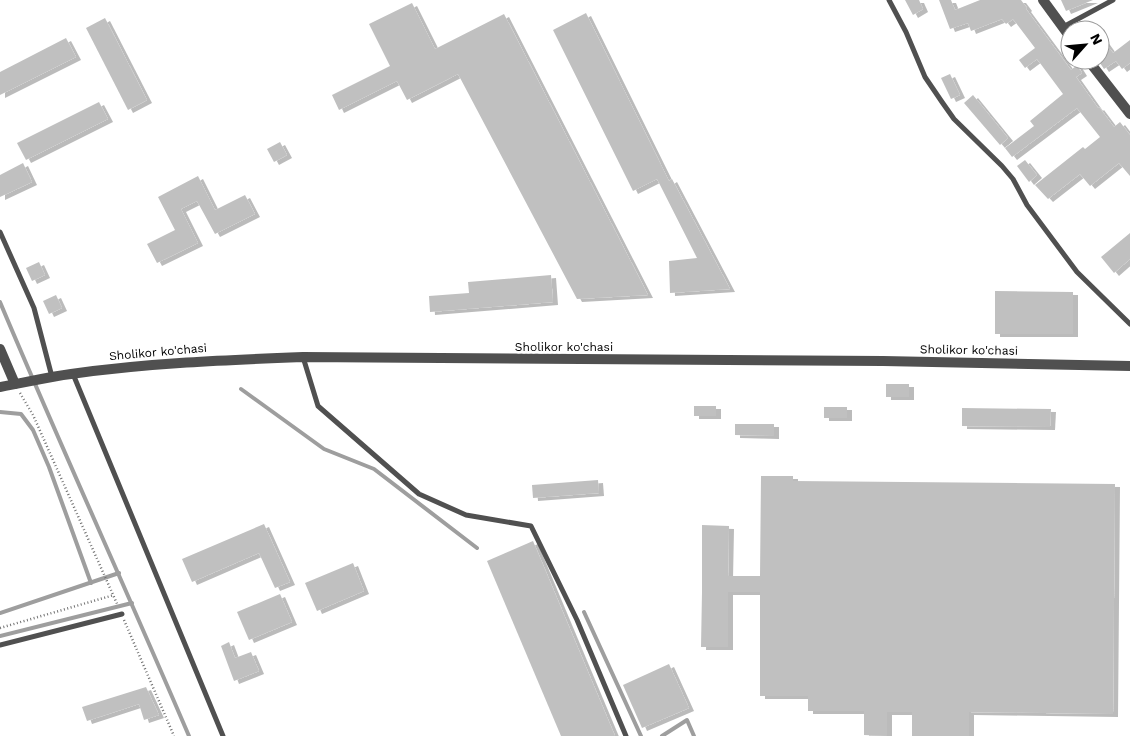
<svg xmlns="http://www.w3.org/2000/svg" width="1130" height="736" viewBox="0 0 1130 736" font-family="'Work Sans',sans-serif">
	<style>
		.lines { fill: none; stroke-linecap: round; stroke-linejoin: round }
		.stream { stroke: #9e9e9e; stroke-width: 4 }
		.building { fill: #c0c0c0; filter: url(#shadow) }
		.path { stroke: #727272; stroke-width: 2.5; stroke-dasharray: 1 2.5; stroke-linecap: butt }
		.service { stroke: #505050; stroke-width: 5 }
		.minor { stroke: #505050; stroke-width: 10 }
		.tertiary { stroke: #505050; stroke-width: 10 }
		.labels { text-anchor: middle; dominant-baseline: central; stroke-width: 5; stroke-linejoin: round; paint-order: stroke }
		.street-label { font-size: 12px; fill: #000; stroke: #fff }
	</style>
	<defs>
		<filter id="shadow"><feDropShadow dx="5" dy="3" stdDeviation="0" flood-color="#0004"/></filter>
	</defs>
	<rect width="100%" height="100%" fill="#fff"/>
	<g class="lines">
		<!-- stream -->
		<g class="stream">
			<path d="M0,302c61,145 127,289 189,434"/>
			<polyline points="241,389 324,449 374,469 477,548"/>
			<polyline points="0,412 21,414 33,430 49,467 91,583"/>
			<polyline points="584,612 641,736"/>
			<polyline points="0,613 119,573"/>
			<polyline points="0,636 132,603"/>
			<polyline points="662,736 687,720 694,736"/>
		</g>
	</g>
	<!-- building -->
	<g class="building">
		<polygon points="905,0 919,0 923,9 913,15"/>
		<polygon points="939,0 951,0 955,10 980,0 1021,0 1027,8 1026,9 1071,70 1077,65 1082,73 1076,77 1098,108 1099,107 1114,127 1120,122 1130,135 1130,176 1119,163 1090,186 1080,174 1048,199 1035,185 1083,147 1085,149 1100,137 1077,108 1012,157 1005,148 1034,126 1030,121 1063,94 1037,59 1025,68 1019,60 1035,48 1013,19 1006,24 1002,19 971,31 968,23 950,29"/>
		<polygon points="1061,0 1093,0 1066,11"/>
		<polygon points="412,3 435,49 504,14 648,295 577,299 458,74 407,100 397,81 339,110 332,95 390,66 369,24"/>
		<polygon points="586,13 669,181 672,179 730,289 670,293 669,261 697,258 657,179 633,191 553,30"/>
		<polygon points="105,18 147,100 128,110 86,28"/>
		<polygon points="1100,35 1113,53 1130,40 1130,63 1122,69 1116,61 1104,69 1100,63"/>
		<polygon points="66,38 76,57 0,95 0,72"/>
		<polygon points="950,74 960,95 951,99 941,78"/>
		<polygon points="973,95 1008,138 1000,145 964,103"/>
		<polygon points="99,102 108,119 26,160 17,143"/>
		<polygon points="280,142 287,155 274,162 267,149"/>
		<polygon points="1025,160 1037,175 1029,182 1017,166"/>
		<polygon points="23,163 32,182 0,197 0,175"/>
		<polygon points="198,176 215,210 245,195 255,214 215,234 197,201 181,209 198,243 157,263 147,244 175,230 158,197"/>
		<polygon points="1130,233 1130,259 1114,273 1101,257"/>
		<polygon points="39,262 45,275 32,281 26,268"/>
		<polygon points="551,275 553,302 430,312 429,296 469,293 468,282"/>
		<polygon points="995,291 1073,292 1073,334 995,334"/>
		<polygon points="56,295 62,308 49,314 43,301"/>
		<rect x="886" y="384" width="23" height="13"/>
		<rect x="694" y="406" width="22" height="10"/>
		<rect x="824" y="407" width="23" height="11"/>
		<polygon points="962,408 1051,409 1050,427 962,426"/>
		<polygon points="735,424 774,424 774,436 735,435"/>
		<polygon points="761,476 793,476 793,481 1115,484 1113,714 969,712 969,736 912,736 912,712 887,712 887,736 864,735 864,711 808,711 808,696 760,696 760,592 728,592 728,647 701,647 702,592 702,525 729,526 728,576 760,576"/>
		<polygon points="598,480 599,493 533,498 532,485"/>
		<polygon points="264,524 290,582 275,588 259,553 192,582 182,559"/>
		<polygon points="533,541 615,736 561,736 487,561"/>
		<polygon points="353,563 364,591 317,611 305,583"/>
		<polygon points="280,594 292,622 249,640 237,612"/>
		<polygon points="229,642 235,658 251,652 259,671 234,681 221,646"/>
		<polygon points="669,664 689,708 642,728 623,685"/>
		<polygon points="146,687 159,715 144,720 139,704 87,721 82,707"/>
	</g>
	<g class="lines">
		<!-- path -->
		<g class="path">
			<polyline points="20,393 33,415 118,606"/>
			<polyline points="124,620 174,736"/>
			<polyline points="0,628 114,595"/>
		</g>
		<!-- service -->
		<g class="service">
			<polyline points="889,0 906,32 925,77 942,102 954,119 1002,166 1013,179 1027,205 1077,272 1130,324"/>
			<polyline points="1063,27 1113,0"/>
			<polyline points="0,232 34,308 52,377"/>
			<polyline points="303,357 318,406 419,494 466,515 531,526 577,620 626,736"/>
			<polyline points="73,374 223,736"/>
			<polyline points="0,645 122,614"/>
		</g>
		<!-- minor -->
		<g class="minor">
			<polyline points="1043,0 1070,37"/>
			<polyline points="1088,60 1130,114"/>
			<polyline points="0,349 15,384"/>
		</g>
		<!-- tertiary -->
		<path class="tertiary" d="M0,387c24,-4 47,-10 71,-13 77,-11 154,-14 232,-17l580,4 247,5"/>
	</g>
	<g class="labels">
		<!-- street labels -->
		<g class="street-label">
			<text x="564" y="347">Sholikor ko'chasi</text>
			<text transform="translate(969 350) rotate(1)">Sholikor ko'chasi</text>
			<text transform="translate(158 352) rotate(-5)">Sholikor ko'chasi</text>
		</g>
	</g>
	<!-- north arrow -->
	<g transform="translate(1085 45) rotate(63)"><circle r="24" fill="#ffffff" stroke="#999999"/>
	<path d="M0-4L9 19L0 12L-9 19Z" fill="#000000"/>
	<text y="-8" font-size="14" font-weight="bold" text-anchor="middle" fill="#000000">N</text>
	</g>
</svg>
